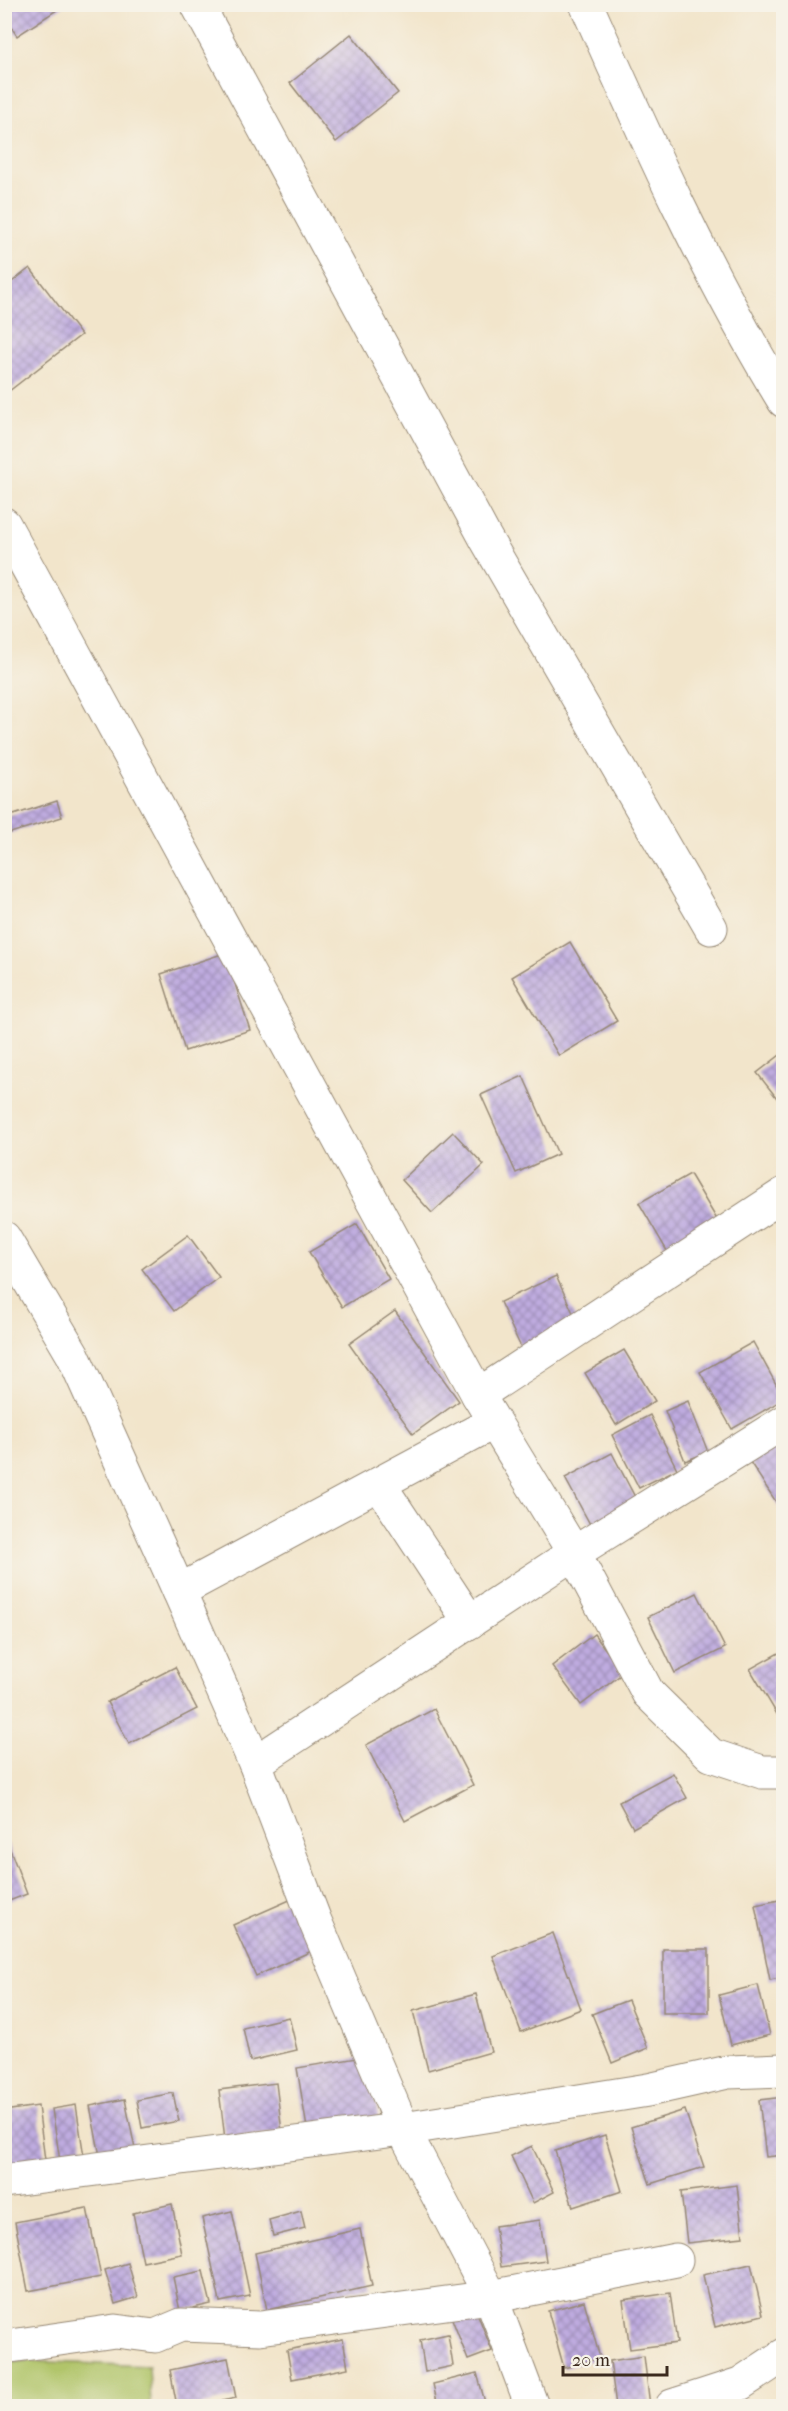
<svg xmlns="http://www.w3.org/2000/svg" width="788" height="2411" viewBox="0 0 788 2411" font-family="'IM FELL French Canon',serif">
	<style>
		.grass { fill: #b1c56a; stroke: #767844; stroke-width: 1.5 }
		.building { fill: url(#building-cross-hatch) }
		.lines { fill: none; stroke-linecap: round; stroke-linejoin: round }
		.minor-casing { stroke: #968874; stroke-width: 35 }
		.minor { stroke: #fff; stroke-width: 33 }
	</style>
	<defs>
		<pattern id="building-cross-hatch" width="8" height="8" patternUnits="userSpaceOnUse" patternTransform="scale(1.5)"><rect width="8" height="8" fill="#bface0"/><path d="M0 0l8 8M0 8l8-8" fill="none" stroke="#9c8cb5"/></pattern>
	</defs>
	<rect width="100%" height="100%" fill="#f7f3e8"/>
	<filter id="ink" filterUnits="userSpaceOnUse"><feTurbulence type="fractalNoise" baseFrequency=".0167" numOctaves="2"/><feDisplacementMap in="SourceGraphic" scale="12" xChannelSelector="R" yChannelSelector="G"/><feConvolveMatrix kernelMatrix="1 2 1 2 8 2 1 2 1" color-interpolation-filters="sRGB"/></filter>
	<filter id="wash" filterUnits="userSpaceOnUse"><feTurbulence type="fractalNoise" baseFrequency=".008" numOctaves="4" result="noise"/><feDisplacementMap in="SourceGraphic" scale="24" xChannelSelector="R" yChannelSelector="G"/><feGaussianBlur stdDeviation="1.35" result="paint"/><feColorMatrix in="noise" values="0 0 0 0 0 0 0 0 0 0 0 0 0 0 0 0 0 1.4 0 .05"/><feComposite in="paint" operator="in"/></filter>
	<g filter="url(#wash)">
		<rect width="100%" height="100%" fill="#f2e5cb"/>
		<!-- grass -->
		<polygon class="grass" points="27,2361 149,2366 151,2406 5,2406 4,2363"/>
		<g id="blocks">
			<!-- building -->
			<g class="building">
				<polygon points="4,4 66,4 17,36 4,16"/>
				<polygon points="351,34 398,93 336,142 290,83"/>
				<polygon points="30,268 81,335 4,395 4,288"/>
				<polygon points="57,801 62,817 4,835 4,818"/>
				<polygon points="570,942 617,1021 559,1056 512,977"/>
				<polygon points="225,953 250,1030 185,1051 161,974"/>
				<polygon points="784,1052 784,1107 757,1073"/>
				<polygon points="523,1076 558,1154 516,1173 481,1095"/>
				<polygon points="453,1132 484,1165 432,1213 402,1180"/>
				<polygon points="690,1174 725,1233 674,1263 639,1203"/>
				<polygon points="357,1224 389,1279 342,1307 309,1252"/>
				<polygon points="188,1235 219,1277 174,1311 142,1269"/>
				<polygon points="556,1276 580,1328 524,1354 500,1302"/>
				<polygon points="395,1311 459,1401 413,1434 349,1344"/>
				<polygon points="753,1342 784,1399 732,1429 700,1372"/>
				<polygon points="624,1350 655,1401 616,1425 585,1373"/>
				<polygon points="688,1401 708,1452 685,1461 665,1411"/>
				<polygon points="650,1415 677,1469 639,1488 612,1435"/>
				<polygon points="784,1427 784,1514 744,1453"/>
				<polygon points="612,1453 637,1501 591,1526 565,1478"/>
				<polygon points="697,1593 725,1648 675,1673 648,1617"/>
				<polygon points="594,1634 623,1673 581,1705 552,1666"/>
				<polygon points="784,1650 784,1726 750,1669"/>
				<polygon points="175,1667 197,1709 129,1744 107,1702"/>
				<polygon points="434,1709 473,1785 405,1821 366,1745"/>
				<polygon points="673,1773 687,1798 633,1828 619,1802"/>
				<polygon points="8,1844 27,1894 4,1903 4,1846"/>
				<polygon points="292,1899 314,1950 256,1976 233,1925"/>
				<polygon points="784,1899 784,1977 770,1980 755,1905"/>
				<polygon points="553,1933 581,2009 521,2032 493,1956"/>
				<rect x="663" y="1949" width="46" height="64"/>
				<polygon points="758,1985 770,2035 731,2045 719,1995"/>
				<polygon points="476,1994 491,2052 428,2070 413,2011"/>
				<polygon points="628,2000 648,2048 612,2063 592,2014"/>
				<polygon points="289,2017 297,2050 250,2061 243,2028"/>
				<polygon points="369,2056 378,2116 307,2128 297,2068"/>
				<polygon points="276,2083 282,2132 225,2139 219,2090"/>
				<polygon points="173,2093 179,2121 142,2128 137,2100"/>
				<polygon points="784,2097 784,2155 766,2157 759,2100"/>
				<polygon points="125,2099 135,2149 100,2156 90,2106"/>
				<polygon points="76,2105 84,2157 60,2161 52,2109"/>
				<polygon points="38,2106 45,2160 7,2166 4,2111"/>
				<polygon points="685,2110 704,2167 650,2184 631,2127"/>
				<polygon points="605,2135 622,2191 573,2207 555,2151"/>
				<polygon points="532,2146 554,2192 533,2203 511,2156"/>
				<polygon points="737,2185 743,2237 687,2243 681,2192"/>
				<polygon points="172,2204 182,2254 143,2262 133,2213"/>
				<polygon points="87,2208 101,2277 28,2291 15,2222"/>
				<polygon points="232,2211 250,2296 220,2302 202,2218"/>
				<polygon points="301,2211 305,2228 273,2236 269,2220"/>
				<polygon points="540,2220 546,2261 501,2267 495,2226"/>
				<polygon points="360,2229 372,2286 267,2310 255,2253"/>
				<polygon points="128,2263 138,2297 115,2304 105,2270"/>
				<polygon points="751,2264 763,2315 715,2327 703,2275"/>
				<polygon points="203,2271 211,2304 180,2311 173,2277"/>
				<polygon points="670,2293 677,2343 630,2349 623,2300"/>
				<polygon points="584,2301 600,2358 564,2368 548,2311"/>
				<polygon points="476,2310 492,2351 468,2360 452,2319"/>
				<polygon points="448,2334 453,2366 425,2372 420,2340"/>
				<polygon points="343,2339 348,2368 292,2379 287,2350"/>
				<polygon points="644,2356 650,2406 616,2406 610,2361"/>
				<polygon points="228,2358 236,2398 199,2406 177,2406 170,2370"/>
				<polygon points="477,2373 486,2406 438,2406 433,2384"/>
			</g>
		</g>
	</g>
	<g filter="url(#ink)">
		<use href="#blocks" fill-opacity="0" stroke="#968874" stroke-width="1.5"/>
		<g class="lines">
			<defs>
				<g id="minor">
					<polyline points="197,4 486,539 711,928"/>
					<path d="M586,4c60,135 121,271 198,397"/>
					<polyline points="4,524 478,1395 574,1553 648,1693 711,1755 762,1772 784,1772"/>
					<polyline points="4,1238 73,1355 179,1591 255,1763 315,1921 403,2129 491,2297 532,2406"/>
					<polyline points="478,1395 784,1194"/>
					<polyline points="379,1484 470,1622"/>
					<polyline points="179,1591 494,1422"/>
					<polyline points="255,1763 574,1553 784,1422"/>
					<polyline points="4,2181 403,2129 648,2090 728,2072 784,2070"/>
					<polyline points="4,2347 115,2331 155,2336 181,2325 260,2328 491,2297 676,2260"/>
					<polyline points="672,2406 740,2384 784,2355"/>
				</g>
			</defs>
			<!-- minor casing -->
			<use href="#minor" class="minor-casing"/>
			<!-- minor -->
			<use href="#minor" class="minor"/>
		</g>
	</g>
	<!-- margin -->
	<rect width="788" height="2411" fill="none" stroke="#f7f3e8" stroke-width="24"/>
	<!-- scale -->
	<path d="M563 2366v9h104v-9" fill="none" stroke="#3b2a1e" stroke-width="3"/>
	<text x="572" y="2366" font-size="18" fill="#3b2a1e" stroke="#f7f3e8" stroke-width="4.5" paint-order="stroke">20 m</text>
</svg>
